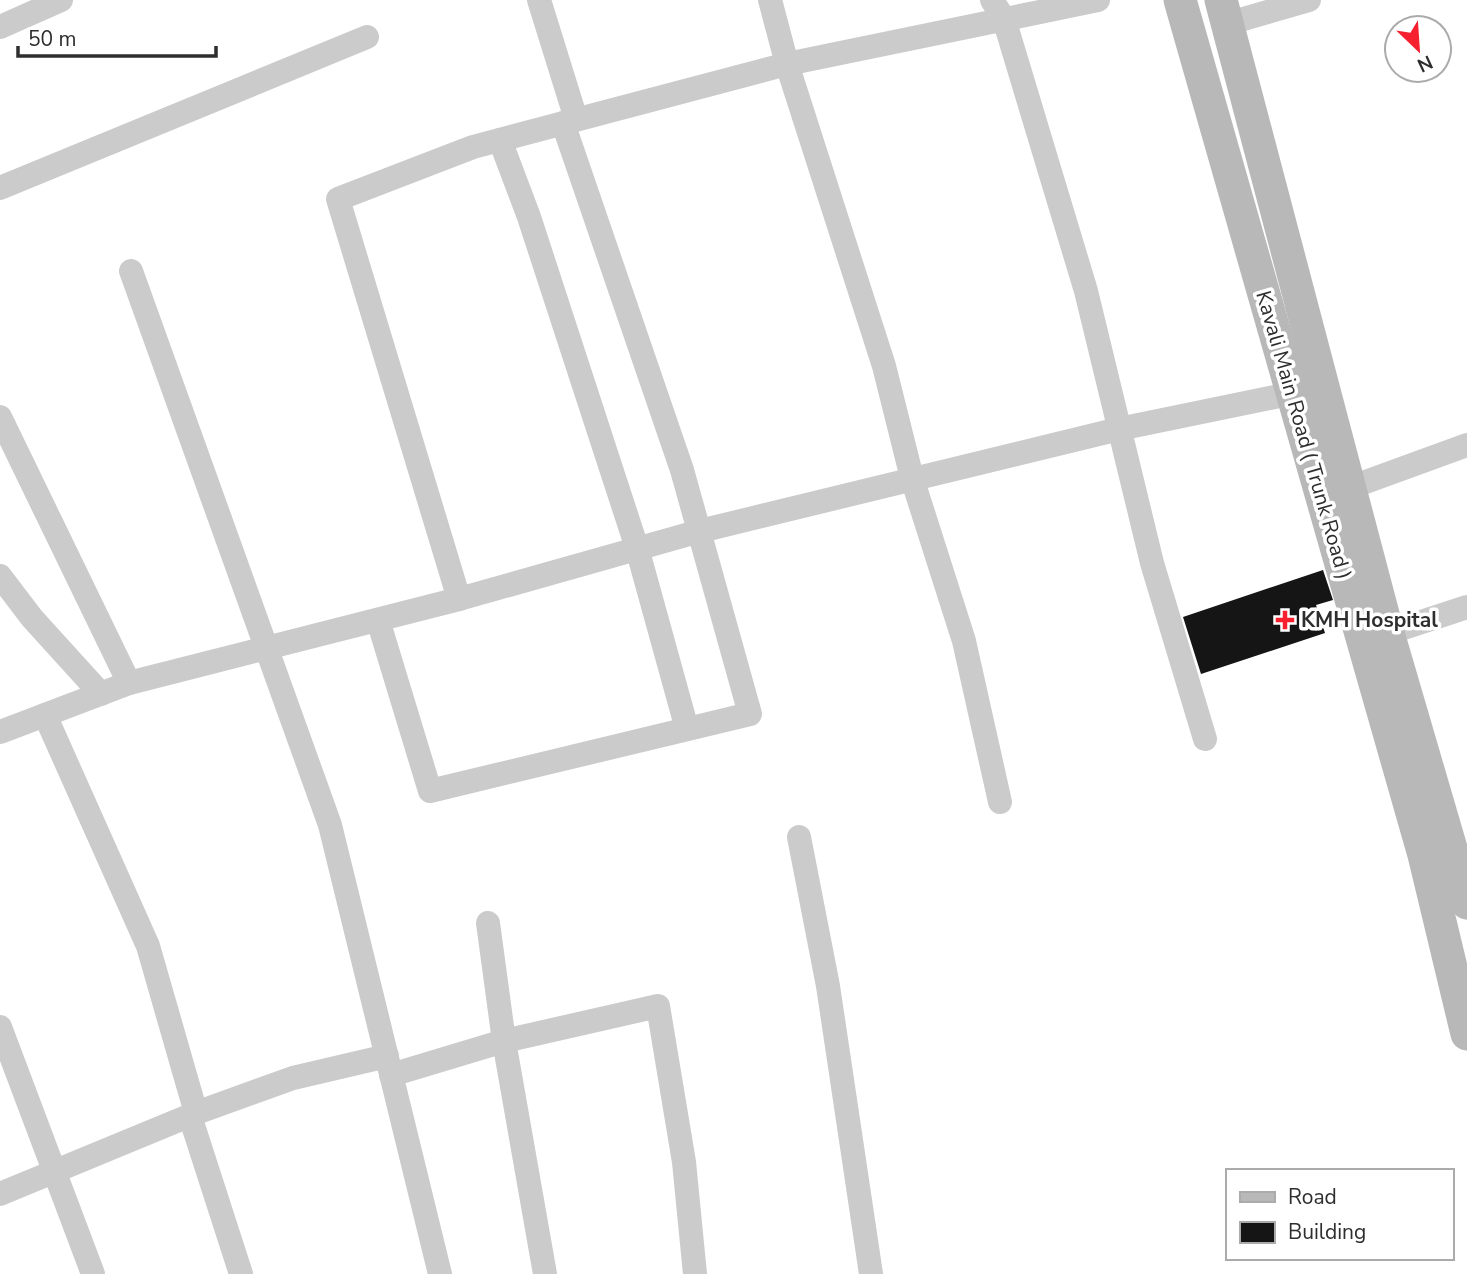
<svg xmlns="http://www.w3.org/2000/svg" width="1467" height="1274" viewBox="0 0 1467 1274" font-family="'Nunito Sans',sans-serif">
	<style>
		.building { fill: #151515 }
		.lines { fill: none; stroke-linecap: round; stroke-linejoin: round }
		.minor { stroke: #cbcbcb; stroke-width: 24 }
		.secondary { stroke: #b8b8b8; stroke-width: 33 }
		.poi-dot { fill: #f6202f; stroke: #fff; stroke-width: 2.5 }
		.labels { text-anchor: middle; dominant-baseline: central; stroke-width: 7; stroke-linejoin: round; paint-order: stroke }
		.street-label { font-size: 21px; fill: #2e2e2e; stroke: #fff }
		.poi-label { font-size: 21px; font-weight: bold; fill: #2e2e2e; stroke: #fff; text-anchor: start }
	</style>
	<rect width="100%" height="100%" fill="#fff"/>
	<!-- building -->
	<polygon class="building" points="1323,570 1333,600 1316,605 1325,633 1201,674 1183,617"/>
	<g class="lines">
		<!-- minor -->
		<g class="minor">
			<polyline points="539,0 576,119"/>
			<polyline points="770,0 787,64 884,366 912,478 964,641 1000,802"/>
			<polyline points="992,0 1004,19 1086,291 1152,563 1205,739"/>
			<polyline points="1226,24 1309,0"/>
			<polyline points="0,27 61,0"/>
			<polyline points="500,140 529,217 637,548 687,729"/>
			<polyline points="0,188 367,37"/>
			<polyline points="131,271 330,825 440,1274"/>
			<polyline points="0,417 129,683"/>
			<polyline points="1349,488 1467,445"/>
			<polyline points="0,576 32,618 101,694"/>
			<polyline points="459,599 338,199 473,147 787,64 1098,0"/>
			<polyline points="378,620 430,791 750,714 682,470 563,123"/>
			<polyline points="1388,633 1467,607"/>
			<polyline points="45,715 148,946 196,1113"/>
			<polyline points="0,732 129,683 459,599 700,531 1119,429 1309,390"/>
			<polyline points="799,837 828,986 871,1274"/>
			<polyline points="488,923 504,1041 545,1274"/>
			<polyline points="0,1027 93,1274"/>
			<polyline points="391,1075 504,1041 658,1006 684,1162 695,1274"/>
			<polyline points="190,1116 241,1274"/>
			<polyline points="0,1194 196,1113 293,1078 387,1056"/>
		</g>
		<!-- secondary -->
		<g class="secondary">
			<polyline points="1180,0 1424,855 1467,1034"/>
			<polyline points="1221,0 1388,633 1467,903"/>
		</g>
	</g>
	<!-- markers -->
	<path class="poi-dot" d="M1281.5 609.5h7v7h7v7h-7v7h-7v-7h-7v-7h7z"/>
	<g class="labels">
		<!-- street labels -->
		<g class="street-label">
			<text transform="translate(1304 435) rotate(74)">Kavali Main Road ( Trunk Road )</text>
		</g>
		<!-- poi labels -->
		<g class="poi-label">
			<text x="1301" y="620">KMH Hospital</text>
		</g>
	</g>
	<!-- legend -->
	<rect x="1226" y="1169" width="228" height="91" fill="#ffffff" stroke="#ababab" stroke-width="2"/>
	<rect x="1240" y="1192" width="35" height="10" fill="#b8b8b8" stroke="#ababab" stroke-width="2"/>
	<text x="1288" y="1204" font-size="21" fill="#2e2e2e">Road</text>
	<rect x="1240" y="1222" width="35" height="21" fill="#151515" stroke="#ababab" stroke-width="2"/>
	<text x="1288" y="1239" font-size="21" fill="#2e2e2e">Building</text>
	<!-- north arrow -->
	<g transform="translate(1418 49) rotate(155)"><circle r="33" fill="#ffffff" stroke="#ababab" stroke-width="2"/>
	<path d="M0-5L12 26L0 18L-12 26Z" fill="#f6202f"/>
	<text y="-10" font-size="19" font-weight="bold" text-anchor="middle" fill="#2e2e2e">N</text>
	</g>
	<!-- scale -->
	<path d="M18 46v10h198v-10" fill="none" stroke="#2e2e2e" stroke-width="3.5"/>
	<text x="28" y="46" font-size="21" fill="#2e2e2e" stroke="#ffffff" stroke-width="5" paint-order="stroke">50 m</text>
</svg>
